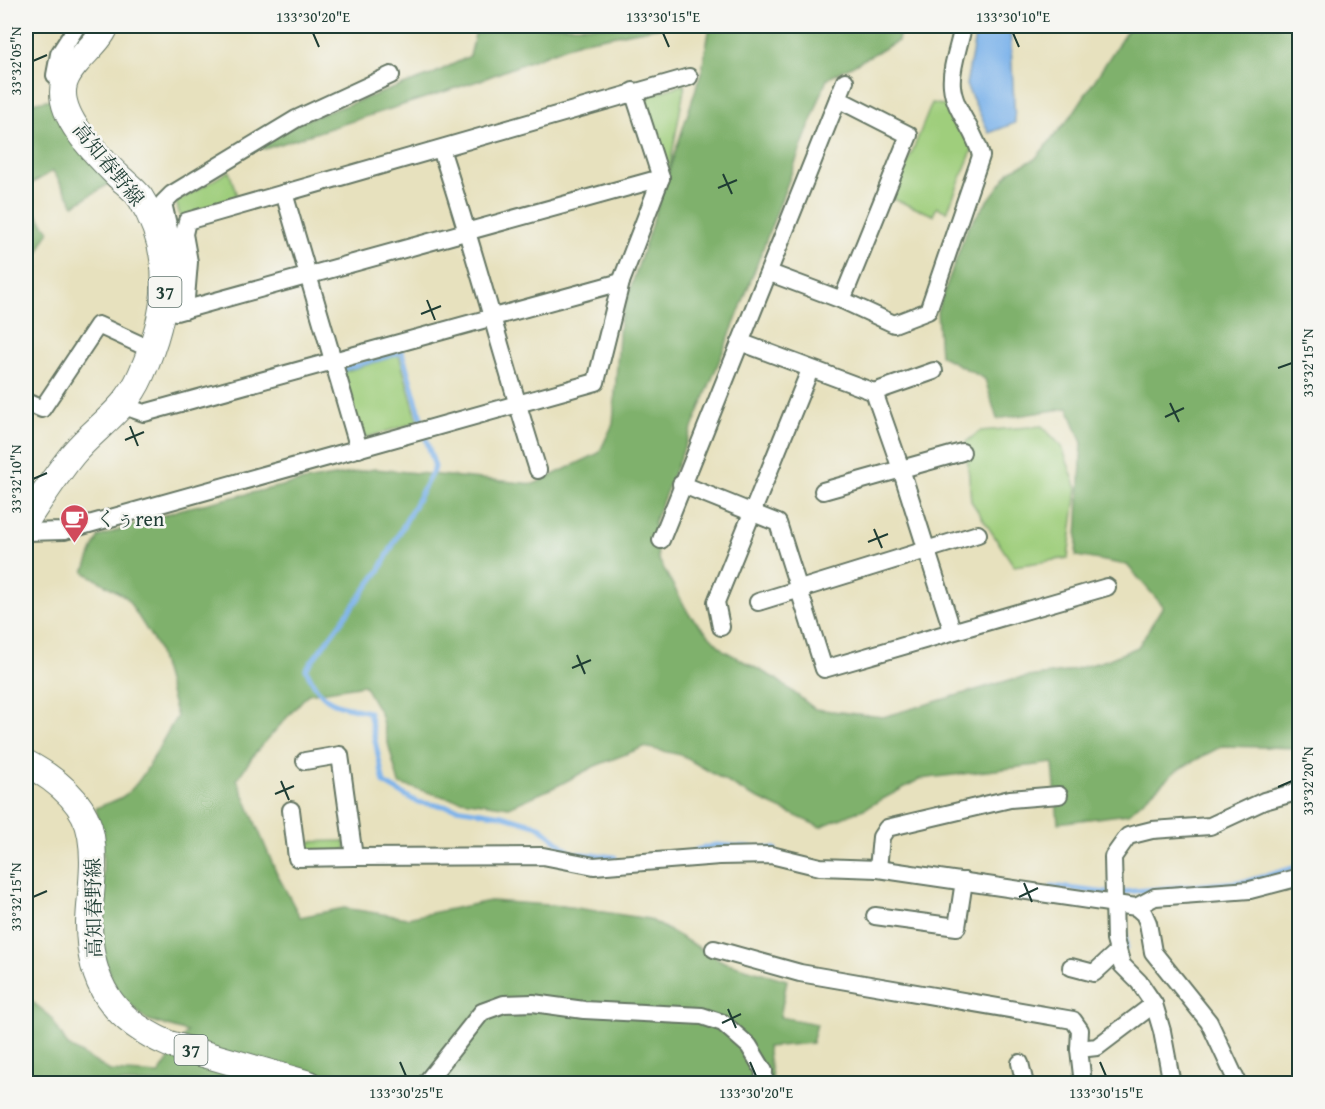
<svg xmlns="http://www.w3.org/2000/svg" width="1325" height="1109" viewBox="0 0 1325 1109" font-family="'Gentium Book Plus','Noto Serif JP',serif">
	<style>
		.green { fill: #9fce7c; stroke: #5f8658; stroke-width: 1.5 }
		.forest { fill: #7fb16c; stroke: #4f7750; stroke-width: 1.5 }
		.water { fill: #7bb2ea; stroke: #4d788f; stroke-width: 1.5 }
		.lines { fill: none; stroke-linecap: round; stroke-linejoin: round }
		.stream { stroke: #7bb2ea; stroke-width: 5 }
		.street-casing { stroke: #657664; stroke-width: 20 }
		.primary-casing { stroke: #657664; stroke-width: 28 }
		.street { stroke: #fff; stroke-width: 16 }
		.primary { stroke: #fff; stroke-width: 26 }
		.ticks { fill: none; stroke: #1f3d34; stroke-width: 2 }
		.labels { text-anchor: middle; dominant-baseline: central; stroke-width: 5; stroke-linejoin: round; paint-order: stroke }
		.shield { fill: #f6f6f2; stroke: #60746d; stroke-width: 1.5 }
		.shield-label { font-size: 18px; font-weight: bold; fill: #1f3d34 }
		.street-label { font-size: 20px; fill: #1f3d34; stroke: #f6f6f2 }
		.poi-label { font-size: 20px; fill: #1f3d34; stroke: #f6f6f2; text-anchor: start }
		.neatline { fill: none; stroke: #1f3d34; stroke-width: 2 }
		.ticks-label { font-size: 15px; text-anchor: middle; fill: #1f3d34 }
	</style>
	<rect width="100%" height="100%" fill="#f6f6f2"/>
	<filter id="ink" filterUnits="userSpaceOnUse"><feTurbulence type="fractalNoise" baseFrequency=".0167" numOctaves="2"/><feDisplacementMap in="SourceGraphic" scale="12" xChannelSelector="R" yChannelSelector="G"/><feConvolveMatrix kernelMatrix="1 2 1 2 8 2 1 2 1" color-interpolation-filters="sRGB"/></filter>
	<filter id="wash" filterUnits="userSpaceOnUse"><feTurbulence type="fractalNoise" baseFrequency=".008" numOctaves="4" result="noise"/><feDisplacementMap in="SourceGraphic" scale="24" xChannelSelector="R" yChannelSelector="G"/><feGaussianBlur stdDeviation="1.35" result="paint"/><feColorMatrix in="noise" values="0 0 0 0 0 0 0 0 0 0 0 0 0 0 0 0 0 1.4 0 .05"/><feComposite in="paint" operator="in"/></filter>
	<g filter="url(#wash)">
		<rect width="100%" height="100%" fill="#e7e1be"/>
		<!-- green -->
		<g class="green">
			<polygon points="685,84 669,171 664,173 643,97"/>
			<polygon points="932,103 952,107 973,148 947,212 937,207 933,215 893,199"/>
			<polygon points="229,171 239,202 181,219 176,202"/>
			<polygon points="399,355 418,422 361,439 343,372"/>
			<polygon points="1042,426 1062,447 1077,489 1068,558 1014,566 971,501 966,442 980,431"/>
			<polygon points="345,841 346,848 340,854 303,855 298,842"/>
		</g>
		<!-- forest -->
		<g class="forest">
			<polygon points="477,26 666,26 579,42 481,80 265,149 257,146 302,121 431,75 470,56"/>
			<path d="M710,26h191l-3,15 -71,38 -90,238 -83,205 4,36 31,56 34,36 53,29 39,30 68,8 130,-38 52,-7 42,-12 31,-13 25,-41 -36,-41 -51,-9 6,-113 -14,-35 -71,11 -12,-40 -45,-24 -3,-44 31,-84 43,-57 24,-11 37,-44 58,-89h169v722l-77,-2 -45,24 -49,44 -70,9 -5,-60 -133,16 -54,29 -46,19 -72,-33 -67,-39 -37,-8 -49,19 -38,20 -48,21 -61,-9 -49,-14 -19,-71 -16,-28 -56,9 -52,58 -19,27 39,93 24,45 44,-9 63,10 83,-17 73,5 86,13 75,43 63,18 -7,37 37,7 -5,19 -45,4 6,36h-747v-86l24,19 18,30 42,25 49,3 28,-42 -42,-13 -29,-29 -13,-35v-100l-7,-47c8,-4 18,-6 26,-11 23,-14 39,-58 55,-80l-20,-71 -31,-49 -42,-25 14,-35 84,-28 117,-27 76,-13 159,15 65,-31 14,-29 7,-103 82,-251z"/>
			<polygon points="57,98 114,181 74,205 53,171 26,187 26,104"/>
			<polygon points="26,200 49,231 26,276"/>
		</g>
		<!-- water -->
		<polygon class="water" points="977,26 1010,26 1015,123 989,133 966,85"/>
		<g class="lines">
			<!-- stream -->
			<g class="stream">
				<polyline points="343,369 402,352 422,421"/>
				<path d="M426,439l9,28 -56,104 -73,98c16,36 28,35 63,43l15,71 33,19 84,13 38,11 32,27 44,4"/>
				<polyline points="696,850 716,845 775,849"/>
				<polyline points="1052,886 1107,893"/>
				<polyline points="1123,892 1248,881 1300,866"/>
				<polyline points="1125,920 1126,948"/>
			</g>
		</g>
	</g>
	<g filter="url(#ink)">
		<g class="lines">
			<defs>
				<g id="street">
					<polyline points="64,83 55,75 59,54 77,26"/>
					<polyline points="838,99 909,135 842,300"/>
					<path d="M441,149c35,106 63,215 97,321"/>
					<polyline points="284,193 359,449"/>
					<path d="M770,273l72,27 52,24 34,-13 53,-155c-5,-25 -27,-45 -29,-70 -2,-18 8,-42 11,-60"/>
					<polyline points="167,287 177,264 163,203 172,194 296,119 391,75"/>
					<polyline points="185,310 189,262 184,234 187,221 689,77"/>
					<polyline points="176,312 661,178"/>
					<polyline points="740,342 874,392 901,469 952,630"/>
					<polyline points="874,392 934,371"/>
					<polyline points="26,402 42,409 98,325 150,349"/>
					<polyline points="124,406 144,413 621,282"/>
					<polyline points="681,484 778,523 824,669 1107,587"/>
					<polyline points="823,491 962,452"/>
					<polyline points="26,532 64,531 596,382 621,282 661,178 633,91"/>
					<polyline points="661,540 845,81"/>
					<polyline points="758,602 978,534"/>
					<polyline points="721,627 716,602 810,370"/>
					<polyline points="291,810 297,858 354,857 340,755 305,761"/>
					<polyline points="354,857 543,856 594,866 719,856 771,855 820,867 878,869 1136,907 1144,914 1148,923 1153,952 1209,1022 1238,1084"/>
					<polyline points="878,869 881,837 887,828 1010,799 1059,795"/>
					<polyline points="1136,907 1155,897 1250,890 1300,877"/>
					<polyline points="875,916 957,927 964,881"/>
					<polyline points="714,949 800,973 1073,1020 1080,1030 1079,1049"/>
					<polyline points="1071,967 1094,973 1118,951"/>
					<polyline points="1020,1063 1025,1084"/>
					<polyline points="425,1084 482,1012 504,1004 533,1003 584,1010 702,1016 723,1023 749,1046 764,1071 763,1084"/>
					<polyline points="1083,1084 1079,1049 1097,1047 1154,1004"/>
					<polyline points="1172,1084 1162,1031 1154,1004 1139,982 1122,965 1115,940 1113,857 1128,836 1152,830 1210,826 1264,801 1300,791"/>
				</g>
				<g id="primary">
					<path d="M26,521c15,-23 30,-46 47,-67 24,-29 52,-42 68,-79 27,-61 36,-119 -1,-178 -6,-8 -16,-15 -23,-22 -20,-20 -61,-60 -53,-91 5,-21 34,-38 42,-58"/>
					<path d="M26,763c28,15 60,39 65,73 5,29 -1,58 -2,87 0,61 24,97 80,121l140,40"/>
				</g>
			</defs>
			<!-- street casing -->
			<use href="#street" class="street-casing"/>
			<!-- primary casing -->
			<use href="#primary" class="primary-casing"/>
			<!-- street -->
			<use href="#street" class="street"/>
			<!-- primary -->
			<use href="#primary" class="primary"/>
		</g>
	</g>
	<!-- ticks -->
	<path class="ticks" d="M313,33l6,14M663,33l6,14M1013,33l6,14M33,61l14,-6M723,174l9,20M718,188l19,-8M427,300l8,20M421,314l20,-8M1278,368l14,-5M1170,403l9,19M1165,417l19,-9M130,426l8,20M125,440l19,-8M33,479l14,-6M874,529l8,19M868,542l20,-8M577,655l8,19M572,668l19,-8M281,781l8,19M1278,787l14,-6M275,794l19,-8M1024,883l8,19M33,897l14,-6M1019,897l19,-9M728,1009l8,19M722,1023l19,-9M400,1062l6,14M750,1062l6,14M1100,1062l6,14"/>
	<!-- icons -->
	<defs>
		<symbol id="cafe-pin" viewBox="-11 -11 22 30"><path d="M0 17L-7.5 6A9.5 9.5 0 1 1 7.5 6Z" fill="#d1495b" stroke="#f6f6f2"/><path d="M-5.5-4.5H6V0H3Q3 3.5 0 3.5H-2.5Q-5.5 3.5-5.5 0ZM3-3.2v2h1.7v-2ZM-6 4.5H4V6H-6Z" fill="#fff"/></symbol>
	</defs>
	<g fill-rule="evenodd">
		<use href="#cafe-pin" x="58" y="502" width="33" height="45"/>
	</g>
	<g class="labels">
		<!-- shield labels -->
		<g class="shield">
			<rect x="148.5" y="277" width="33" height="30" rx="4.5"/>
			<rect x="174.5" y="1035" width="33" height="30" rx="4.5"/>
		</g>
		<g class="shield-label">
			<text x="165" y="292">37</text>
			<text x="191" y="1050">37</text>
		</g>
		<!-- street labels -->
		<g class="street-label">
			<text transform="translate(109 164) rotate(51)">高知春野線</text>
			<text transform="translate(93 908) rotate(-91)">高知春野線</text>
		</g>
		<!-- poi labels -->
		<g class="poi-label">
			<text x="96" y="518">くぅren</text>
		</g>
	</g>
	<!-- margin -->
	<rect width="1325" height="1109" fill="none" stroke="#f6f6f2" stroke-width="66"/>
	<rect x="33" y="33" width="1259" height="1043" class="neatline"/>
	<g class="ticks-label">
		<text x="313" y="22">133°30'20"E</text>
		<text x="663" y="22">133°30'15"E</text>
		<text x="1013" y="22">133°30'10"E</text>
		<text transform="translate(16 61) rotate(-90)" y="5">33°32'05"N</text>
		<text transform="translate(1308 363) rotate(-90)" y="5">33°32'15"N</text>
		<text transform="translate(16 479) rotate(-90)" y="5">33°32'10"N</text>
		<text transform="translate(1308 781) rotate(-90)" y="5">33°32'20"N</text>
		<text transform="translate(16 897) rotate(-90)" y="5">33°32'15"N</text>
		<text x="406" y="1098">133°30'25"E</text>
		<text x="756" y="1098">133°30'20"E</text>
		<text x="1106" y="1098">133°30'15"E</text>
	</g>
</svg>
